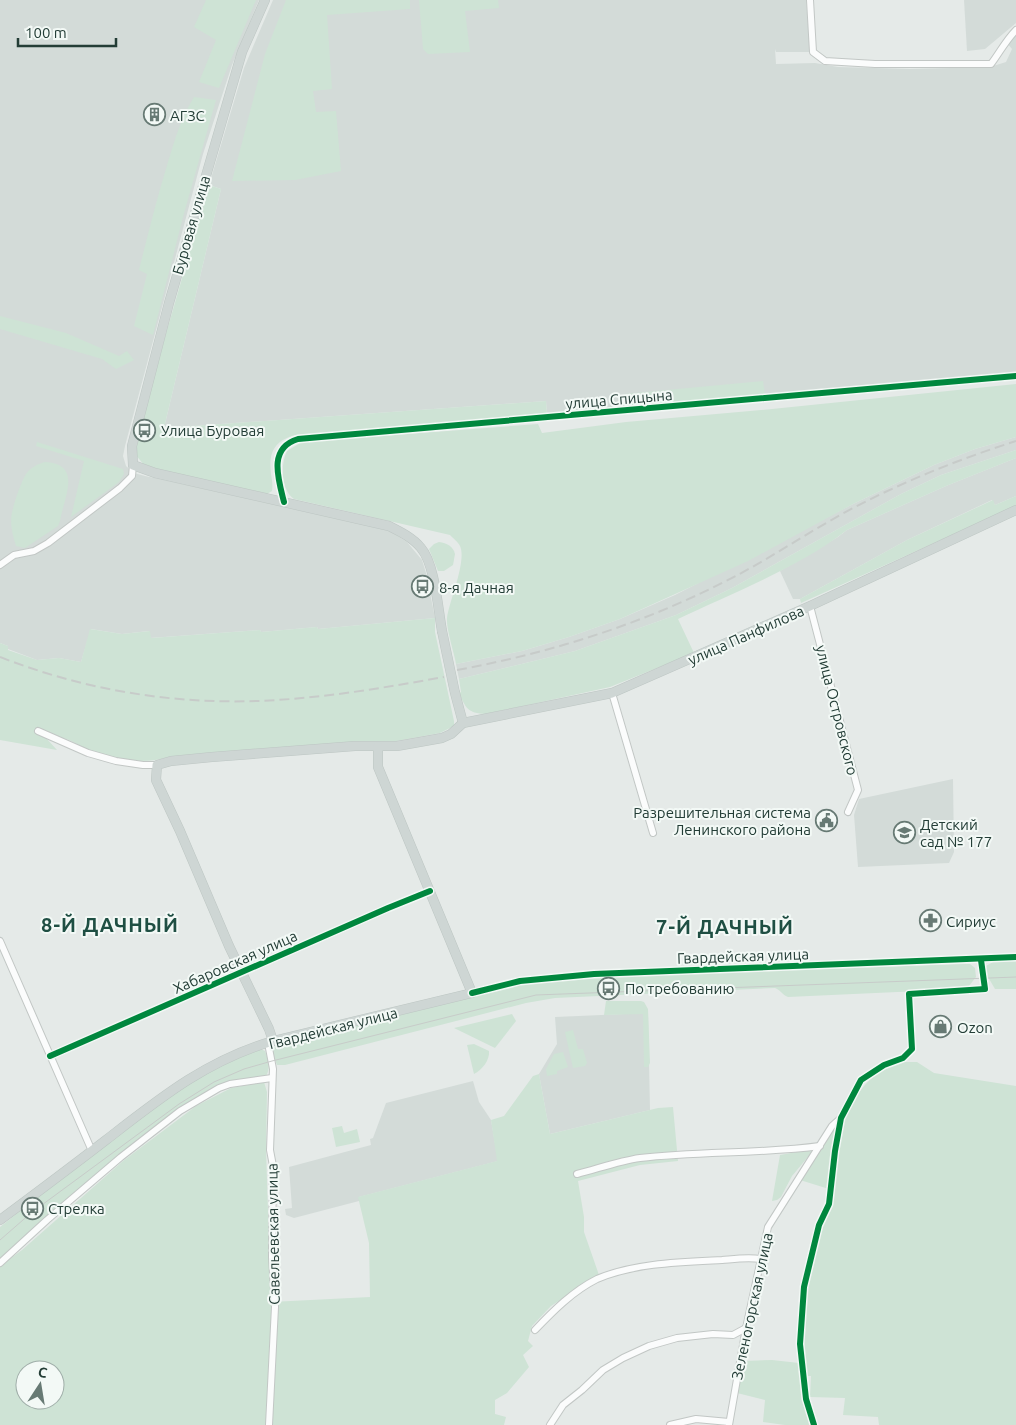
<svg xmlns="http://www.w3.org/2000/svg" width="1016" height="1425" viewBox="0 0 1016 1425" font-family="Ubuntu,sans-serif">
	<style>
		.built { fill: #d3dbd8 }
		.green { fill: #cee3d5; fill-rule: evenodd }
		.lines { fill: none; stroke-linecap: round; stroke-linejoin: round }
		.minor-casing { stroke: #c2c7c5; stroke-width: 8 }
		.major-casing { stroke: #bdc6c3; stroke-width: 10 }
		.minor { stroke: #fbfcfc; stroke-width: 6 }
		.major { stroke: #ced6d4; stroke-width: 9 }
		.tram { stroke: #c7cbc9; stroke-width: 1 }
		.rail { stroke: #c7cbc9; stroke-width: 2; stroke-dasharray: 10 5; stroke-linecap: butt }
		.major-bridge-casing { stroke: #bdc6c3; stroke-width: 10; stroke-linecap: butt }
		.major-bridge { stroke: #ced6d4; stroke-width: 9 }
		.cycleway-casing { stroke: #f3f9f6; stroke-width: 9 }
		.cycleway { stroke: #00873e; stroke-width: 6 }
		.labels { text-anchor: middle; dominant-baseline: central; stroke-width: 4; stroke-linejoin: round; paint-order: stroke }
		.poi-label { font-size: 15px; fill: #233d36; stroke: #f3f9f6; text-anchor: start }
		.street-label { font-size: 15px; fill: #233d36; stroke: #f3f9f6 }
		.district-label { font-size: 20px; font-weight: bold; letter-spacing: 1px; fill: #1f4f43; stroke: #f3f9f6 }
	</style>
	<rect width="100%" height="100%" fill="#e5eae8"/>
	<!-- built -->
	<g class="built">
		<polygon points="0,0 259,0 232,65 203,154 125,446 123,456 126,466 134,473 145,476 387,529 407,542 422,560 426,573 435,618 318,629 317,627 261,632 260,630 150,638 149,631 122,634 91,629 81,662 59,658 37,660 8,649 8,646 0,643"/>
		<polygon points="273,0 806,0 810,52 776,52 775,49 776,64 815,63 838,67 910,69 990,67 1006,62 1012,49 1007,43 1016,34 1016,373 547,414 546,401 164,428 221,189 209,185 244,68"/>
		<polygon points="964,0 1016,0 1016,23 985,49 967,51"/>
		<polygon points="1016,437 1016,450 941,475 901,494 732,588 676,615 575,651 459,679 456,664 522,651 569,637 620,619 675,595 853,504 934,465 975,449"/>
		<polygon points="1016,458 1016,496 995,505 992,500 907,540 800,599 793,599 780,571 838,537 847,530 946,486"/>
		<polygon points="953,779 954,852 949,863 858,867 854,815 859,799"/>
		<polygon points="648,1013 650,1110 550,1134 539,1074 557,1044 555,1017"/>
		<polygon points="473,1081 479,1102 491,1120 498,1161 359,1197 359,1201 294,1218 286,1215 285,1209 292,1208 289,1167 371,1145 370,1139 373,1138 386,1103"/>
	</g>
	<!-- green -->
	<g class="green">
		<polygon points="206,0 256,0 219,88 199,82 216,40 194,27"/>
		<polygon points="286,0 410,0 410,9 327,15 332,89 313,91 316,112 336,111 341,171 295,180 232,181 265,54"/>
		<polygon points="419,0 498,0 499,8 465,11 470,52 428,54 423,49"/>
		<path d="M194,97l22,3 -33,117 -30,118 -19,-9 13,-52 -8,-4c9,-36 18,-72 29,-108 7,-23 13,-44 26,-65z"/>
		<path d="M209,185l12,4 -57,239 382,-27 1,13 -251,21c-21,5 -28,17 -25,39 1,6 2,11 1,17l-5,3 -113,-25 -10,-4 -9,-11 1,-9 27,-101z"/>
		<polygon points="0,316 66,333 119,356 127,351 134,360 116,369 102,359 0,329"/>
		<polygon points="763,381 765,395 625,407 624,394"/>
		<path d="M1016,384v53l-41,12 -41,16 -81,39 -105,57 -128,58 -51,18 -47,14 -66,13c-2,-12 -10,-35 -9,-46 2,-16 20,-57 13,-72 -2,-4 -7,-8 -10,-11l-156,-36c-13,-9 -14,-34 -7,-48l15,-9 236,-18 4,9 84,-11 146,-13z"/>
		<polygon points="37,442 123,469 124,474 119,482 71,517 84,461 36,446"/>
		<path d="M1016,450v8l-70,28 -99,44c-47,37 -115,63 -169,89l16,34 -84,34 -124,27c-19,-1 -20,-6 -27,-21l2,-1 -2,-13 116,-28 101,-36 56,-27 169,-94 40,-19z"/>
		<path d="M45,462c38,2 19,35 15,59l-2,5 -33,22 -9,-2c-3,-9 -5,-18 -5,-27 1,-11 9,-35 15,-45 5,-7 12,-10 19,-12z"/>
		<polygon points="1016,496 1016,506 801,603 800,599 907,540 993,500 995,505"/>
		<path d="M439,542c8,1 14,4 16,12l-2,11 -9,6h-6l-9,-22 5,-5z"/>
		<path d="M435,618v14l19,89v5l-14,7 -49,9h-36l-186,15c-27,8 -56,3 -82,-8 -17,-8 -21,-14 -41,-11l11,12 -57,-10v-97l8,3v4l29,10 22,-2 22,4 9,-33 32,5 28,-3 1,7 109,-8 1,2 56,-5 1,2z"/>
		<polygon points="1016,961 1016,989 995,989 988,977 986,966 993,962"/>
		<path d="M965,964h5l5,4 1,9 -7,9 -6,3 -175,8c-6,-2 -7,-7 -13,-9l-220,10 -29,5 -241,62h-8l-4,-11v-6l3,-3 244,-60 74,-8z"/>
		<polygon points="641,1001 644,1002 648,1009 650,1063 648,1067 644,1067 643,1014 604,1015 606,1001"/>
		<polygon points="512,1014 516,1021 495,1048 454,1028"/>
		<polygon points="573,1030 578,1049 583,1049 587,1063 585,1066 573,1068 565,1032"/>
		<path d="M474,1044l15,7c1,9 -7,19 -15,23l-7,-29z"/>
		<path d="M261,1049l4,2c3,8 6,17 1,25l-30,5 -51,27 -185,152v-33l93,-74 78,-59 46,-28z"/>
		<polygon points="563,1052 568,1067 557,1071 557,1074 547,1076 546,1069 554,1054"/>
		<path d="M900,1062h17l17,11 82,13v339h-137l-1,-8 -35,-2 2,-17 -35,-1 1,-21h-5l-4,-20 3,-62 7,-32 13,-46 17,-88c10,-31 26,-55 58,-66z"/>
		<path d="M539,1074l11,60 108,-26 15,-1 5,54 -38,4 -62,16 6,36v15l15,43 -48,31 -19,20 -4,15 5,5 -10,9 6,12 -22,26 -12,7v14l11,3 -2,8h-504v-159l22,-16 101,-89 73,-55 35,-18 33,-6 3,10 -1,58 5,152 99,-5 -1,-54 -11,-46 139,-36 -6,-41 13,-4 29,-40zM25,1370h30v30h-30z"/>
		<polygon points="342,1126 344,1133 357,1129 360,1142 336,1147 332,1128"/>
		<polygon points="836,1127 838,1128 829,1189 800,1180 832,1130"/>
		<polygon points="808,1150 812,1152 792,1176 781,1197 777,1200 772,1201 780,1155"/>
		<polygon points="772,1360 799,1363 803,1401 812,1425 785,1425 763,1422 765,1400 737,1393 744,1361"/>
	</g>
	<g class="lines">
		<defs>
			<g id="minor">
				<path d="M810,0l3,52 12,9 50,3h116c9,-12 15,-24 25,-34"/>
				<path d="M284,502c-6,-24 -16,-54 14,-63l718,-63"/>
				<polyline points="0,565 14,555 34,551 48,543 120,488 132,476 133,465"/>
				<polyline points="810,606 858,790 848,812"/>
				<polyline points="612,693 653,833"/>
				<polyline points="38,731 88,753 116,761 143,765 157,765"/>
				<polyline points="0,941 92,1151"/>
				<polyline points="472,993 520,981 594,974 1016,957"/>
				<polyline points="268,1043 273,1069 270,1150 273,1166 272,1257 275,1307 269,1425"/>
				<polyline points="50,1056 388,908 430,891"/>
				<path d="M577,1174c20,-5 42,-13 63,-16 60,-7 120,-4 180,-12"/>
				<polyline points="0,1263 47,1220 121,1157 180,1111 219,1088 230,1084 272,1078"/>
				<path d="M535,1330c18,-19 38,-39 62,-51 37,-16 85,-17 125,-19 12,-1 26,-3 38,-1"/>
				<polyline points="550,1425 563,1405 582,1390 603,1370 623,1358 649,1346 677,1338 713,1334 733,1335 746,1328"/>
				<polyline points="670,1425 696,1419 729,1422"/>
				<polyline points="729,1425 746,1328 768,1227 832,1126 841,1118"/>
				<polyline points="814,1425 806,1399 800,1344 804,1287 819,1225 829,1204 835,1151 841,1118 861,1080 884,1065 903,1058 912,1049 909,994 985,989 981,960"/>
			</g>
			<g id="major">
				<path d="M265,0l-23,52 -73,251 -37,143 1,19 22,8 234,53c12,6 24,12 32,22 14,16 17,61 21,83"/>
				<polyline points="455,693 463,723"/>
				<polyline points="273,1041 269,1029 229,946 180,831 156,780 157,765 171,761 212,757 355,746 397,746 442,738 451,734 463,723 612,693 810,606 1016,510"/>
				<path d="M0,1220c35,-26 71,-53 106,-80 54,-42 101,-80 167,-99l199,-48 -94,-226v-20"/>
			</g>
		</defs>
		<!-- minor casing -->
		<use href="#minor" class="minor-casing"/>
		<!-- major casing -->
		<use href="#major" class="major-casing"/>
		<!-- minor -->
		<use href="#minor" class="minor"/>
		<!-- major -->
		<use href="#major" class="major"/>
		<!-- tram -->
		<polyline class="tram" points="0,1240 31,1213 179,1104 214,1082 244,1069 272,1061 536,995 1016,977"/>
		<!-- rail -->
		<g class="rail">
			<path d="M0,657c82,32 168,47 256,44 62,-2 127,-13 188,-24"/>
			<path d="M457,670c93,-17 185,-46 269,-89 44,-22 85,-51 129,-74 52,-27 105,-48 161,-66"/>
		</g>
		<defs>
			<polyline id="major-bridge" points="442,631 455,693"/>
		</defs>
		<!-- major-bridge casing -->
		<use href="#major-bridge" class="major-bridge-casing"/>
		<!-- major-bridge -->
		<use href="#major-bridge" class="major-bridge"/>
		<defs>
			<g id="cycleway">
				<path d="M284,502c-6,-24 -16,-54 14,-63l718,-63"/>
				<polyline points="472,993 520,981 594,974 1016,957"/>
				<polyline points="50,1056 388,908 430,891"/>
				<polyline points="814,1425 806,1399 800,1344 804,1287 819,1225 829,1204 835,1151 841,1118 861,1080 884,1065 903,1058 912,1049 909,994 985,989 981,960"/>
			</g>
		</defs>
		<!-- cycleway casing -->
		<use href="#cycleway" class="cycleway-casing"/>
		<!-- cycleway -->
		<use href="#cycleway" class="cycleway"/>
	</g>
	<!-- icons -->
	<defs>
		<symbol id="building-ring" viewBox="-11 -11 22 22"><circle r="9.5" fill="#f3f9f6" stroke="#677a74" stroke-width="1.5"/><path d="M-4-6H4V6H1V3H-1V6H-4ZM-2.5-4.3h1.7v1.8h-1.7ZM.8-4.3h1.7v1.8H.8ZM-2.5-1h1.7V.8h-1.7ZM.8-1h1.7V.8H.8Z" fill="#677a74"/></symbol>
		<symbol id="bus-ring" viewBox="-11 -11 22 22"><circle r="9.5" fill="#f3f9f6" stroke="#677a74" stroke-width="1.5"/><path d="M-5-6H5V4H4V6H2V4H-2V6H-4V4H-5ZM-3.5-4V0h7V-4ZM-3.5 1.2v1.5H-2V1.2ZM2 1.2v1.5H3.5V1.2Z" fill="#677a74"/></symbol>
		<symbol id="civic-ring" viewBox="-11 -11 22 22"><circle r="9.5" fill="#f3f9f6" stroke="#677a74" stroke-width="1.5"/><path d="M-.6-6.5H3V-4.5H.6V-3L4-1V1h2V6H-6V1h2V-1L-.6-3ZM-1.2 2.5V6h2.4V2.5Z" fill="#677a74"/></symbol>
		<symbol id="school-ring" viewBox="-11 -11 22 22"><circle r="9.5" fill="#f3f9f6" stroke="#677a74" stroke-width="1.5"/><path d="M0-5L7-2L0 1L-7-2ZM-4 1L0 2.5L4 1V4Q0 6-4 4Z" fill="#677a74"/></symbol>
		<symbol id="pharmacy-ring" viewBox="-11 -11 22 22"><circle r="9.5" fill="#f3f9f6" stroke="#677a74" stroke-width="1.5"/><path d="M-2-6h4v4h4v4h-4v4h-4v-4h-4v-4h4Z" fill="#677a74"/></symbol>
		<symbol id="shop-ring" viewBox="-11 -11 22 22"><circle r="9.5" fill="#f3f9f6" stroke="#677a74" stroke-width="1.5"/><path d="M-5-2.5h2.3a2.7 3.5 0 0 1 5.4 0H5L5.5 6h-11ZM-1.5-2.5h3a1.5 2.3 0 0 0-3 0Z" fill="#677a74"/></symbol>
	</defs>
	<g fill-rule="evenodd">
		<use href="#building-ring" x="142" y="102" width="25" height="25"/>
		<use href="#bus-ring" x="132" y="418" width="25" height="25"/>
		<use href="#bus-ring" x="410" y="574" width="25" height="25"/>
		<use href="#civic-ring" x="814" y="808" width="25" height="25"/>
		<use href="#school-ring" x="892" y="820" width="25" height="25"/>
		<use href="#pharmacy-ring" x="918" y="908" width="25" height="25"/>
		<use href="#bus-ring" x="596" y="976" width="25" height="25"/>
		<use href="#shop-ring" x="928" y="1014" width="25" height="25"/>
		<use href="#bus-ring" x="20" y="1196" width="25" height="25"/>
	</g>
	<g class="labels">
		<!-- poi labels -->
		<g class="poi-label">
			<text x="170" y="115">АГЗС</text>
			<text x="161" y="430">Улица Буровая</text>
			<text x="439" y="587">8-я Дачная</text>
			<text x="811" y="812" text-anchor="end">Разрешительная система<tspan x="811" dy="17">Ленинского района</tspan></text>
			<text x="920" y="824">Детский<tspan x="920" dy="17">сад № 177</tspan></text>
			<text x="946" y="921">Сириус</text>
			<text x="625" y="988">По требованию</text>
			<text x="957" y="1027">Ozon</text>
			<text x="48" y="1208">Стрелка</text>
		</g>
		<!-- street labels -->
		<g class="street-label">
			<text transform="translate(191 225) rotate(-74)">Буровая улица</text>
			<text transform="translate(619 399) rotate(-5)">улица Спицына</text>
			<text transform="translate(746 635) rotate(-24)">улица Панфилова</text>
			<text transform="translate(837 710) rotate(76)">улица Островского</text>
			<text transform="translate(743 956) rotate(-2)">Гвардейская улица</text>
			<text transform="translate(235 962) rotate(-24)">Хабаровская улица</text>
			<text transform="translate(333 1028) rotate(-14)">Гвардейская улица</text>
			<text transform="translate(273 1234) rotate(-91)">Савельевская улица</text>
			<text transform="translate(752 1306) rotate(-78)">Зеленогорская улица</text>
		</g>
		<!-- district labels -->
		<g class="district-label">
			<text x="110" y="924">8-Й ДАЧНЫЙ</text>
			<text x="725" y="926">7-Й ДАЧНЫЙ</text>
		</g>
	</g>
	<!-- north arrow -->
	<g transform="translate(40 1385) rotate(12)"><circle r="24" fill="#f3f9f6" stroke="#a0aea9"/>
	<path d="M0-4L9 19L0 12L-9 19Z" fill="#677a74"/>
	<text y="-8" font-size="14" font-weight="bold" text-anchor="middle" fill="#233d36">С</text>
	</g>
	<!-- scale -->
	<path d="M18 38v8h98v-8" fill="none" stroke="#233d36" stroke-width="2.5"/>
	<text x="25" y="38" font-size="15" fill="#233d36" stroke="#f3f9f6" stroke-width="4" paint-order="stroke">100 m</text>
</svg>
